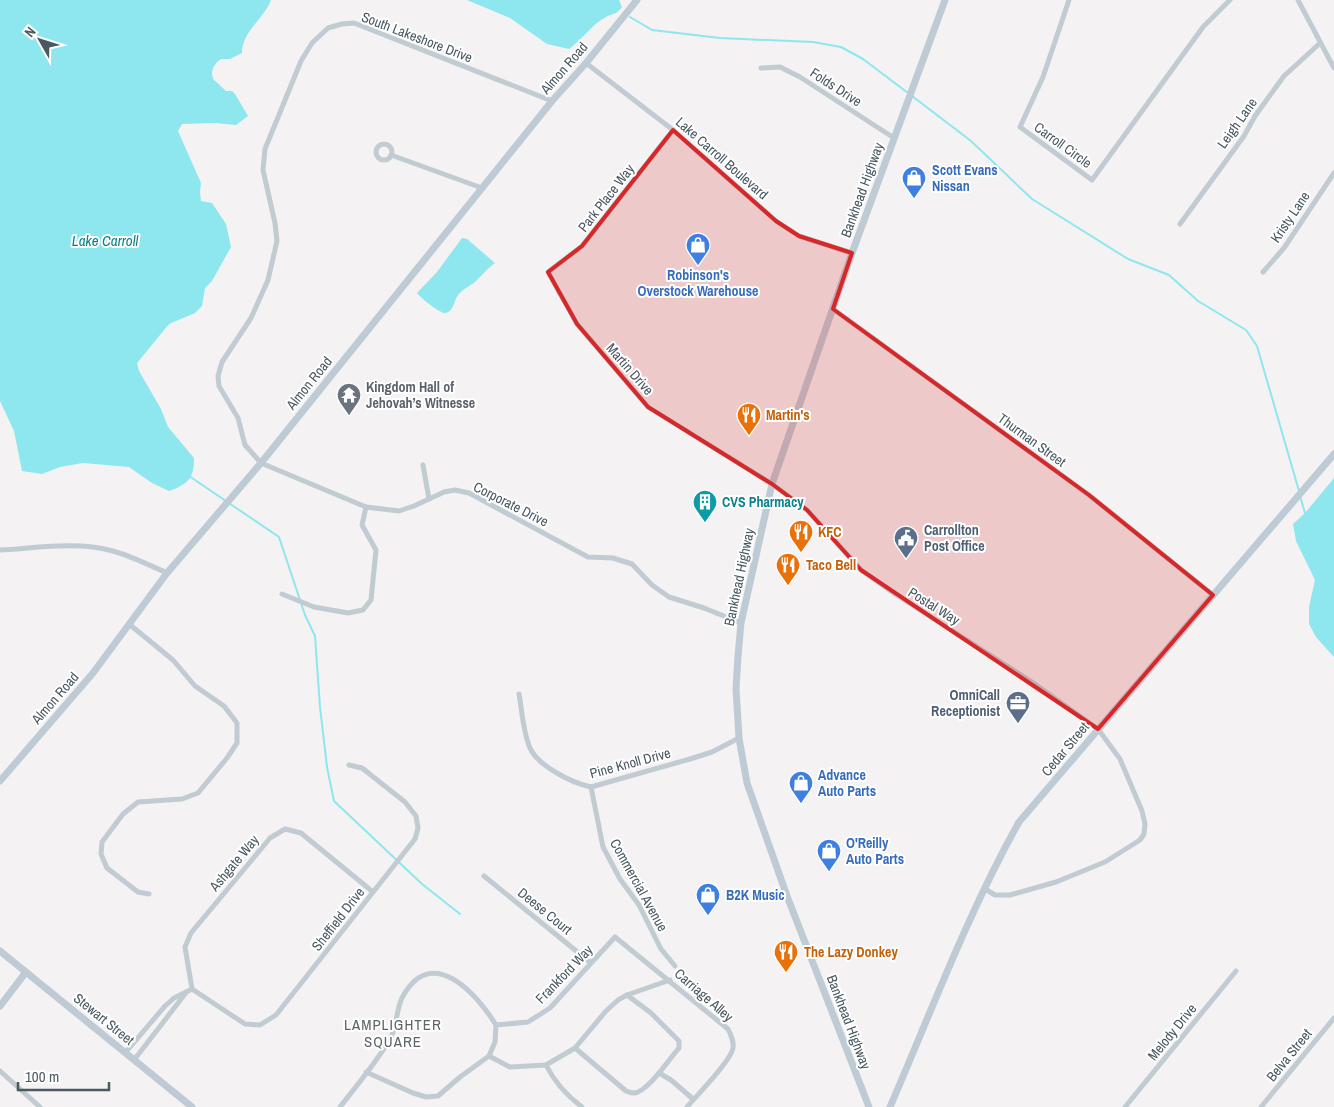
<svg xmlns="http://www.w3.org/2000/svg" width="1334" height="1107" viewBox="0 0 1334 1107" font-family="'Archivo Narrow',sans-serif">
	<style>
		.water { fill: #8ee6ef }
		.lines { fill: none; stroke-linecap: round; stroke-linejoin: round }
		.stream { stroke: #8ee6ef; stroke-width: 2 }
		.street { stroke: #c0cbd2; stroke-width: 5 }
		.secondary { stroke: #becbd4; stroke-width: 7 }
		.marked { fill: #d62828; fill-opacity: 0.2; stroke: #d62828; stroke-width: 4; stroke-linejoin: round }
		.labels { text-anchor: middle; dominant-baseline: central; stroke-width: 4; stroke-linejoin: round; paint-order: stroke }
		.street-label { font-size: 14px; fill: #495861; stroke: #fff }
		.shop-label { font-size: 14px; font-weight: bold; fill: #366cbe; stroke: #fff; text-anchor: start }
		.worship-label { font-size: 14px; font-weight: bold; fill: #5b616d; stroke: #fff; text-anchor: start }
		.food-label { font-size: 14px; font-weight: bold; fill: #c56008; stroke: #fff; text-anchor: start }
		.culture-label { font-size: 14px; font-weight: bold; fill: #0d838f; stroke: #fff; text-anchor: start }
		.service-label { font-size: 14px; font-weight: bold; fill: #4e5e75; stroke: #fff; text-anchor: start }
		.water-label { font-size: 15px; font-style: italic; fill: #0b7f8b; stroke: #fff }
		.neighbourhood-label { font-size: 15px; letter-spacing: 1px; fill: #5e6467; stroke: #fff }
	</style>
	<rect width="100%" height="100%" fill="#f4f2f3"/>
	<!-- water -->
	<g class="water">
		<path d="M0,0h271c-7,19 -29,31 -29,53l-12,6h-9l-4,3 -4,6 -1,5 1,6 13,12h6l3,3 13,22 -12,9 -21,-2 -33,1 -4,7 23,52 -1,9 1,9 11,2 14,21 5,23 -19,34 -7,7 -3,18 -7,7 -26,11 -32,39 2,8 22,38 7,18 26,31c0,21 -6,26 -25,33l-17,-8 -23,-16 -46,-4 -23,4 -18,7 -20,-3 -8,-40 -14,-30z"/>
		<path d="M467,0h152l3,7c-6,8 -9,6 -16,10 -15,8 -24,23 -37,32l-22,-5 -37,-26z"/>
		<path d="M462,238l5,1 28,24c-8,6 -13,12 -20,19 -5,4 -12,7 -16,12 -5,5 -5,17 -13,19 -6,1 -25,-15 -29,-20l20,-21z"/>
		<polygon points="1334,478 1334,657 1316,637 1309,624 1309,607 1315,580 1296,541 1293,524 1305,513"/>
	</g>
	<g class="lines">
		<!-- stream -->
		<g class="stream">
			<polyline points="630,17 652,30 720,38 813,42 841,47 863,59 908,93"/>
			<polyline points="912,96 971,141 1032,199 1128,259 1169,275 1198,301 1246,330 1257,346 1299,491"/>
			<polyline points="189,476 279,537 305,615 315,636 320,707 327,767 334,801 422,884 460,914"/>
			<polyline points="1300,496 1305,513"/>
		</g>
		<!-- street -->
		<g class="street">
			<polyline points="1069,0 1043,77 1020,127 1092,180 1203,27 1230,0"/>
			<polyline points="1298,0 1334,68"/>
			<polyline points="586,63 673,130 776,221 799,236 852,253"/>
			<polyline points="761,68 780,67 800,77 894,138"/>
			<polyline points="552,101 354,23 342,24 328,28 312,43 301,61 265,149 263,170 275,223 277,241 268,280 251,318 222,362 218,376 219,386 238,418 245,445 261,463 366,507 399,511 414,506 444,492 455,490 469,493 588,557 613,558 632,564 652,585 669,597 704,608 741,623"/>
			<polyline points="673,130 582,246 548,272 577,324 648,407 772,484 807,510 861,570 892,592 1029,680 1098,729 1120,759 1142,811 1145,824 1144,834 1140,840 1105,862 1056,882 1010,895 995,895 985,889"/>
			<circle cx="384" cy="152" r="8"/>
			<polyline points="391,155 482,188"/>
			<polyline points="1180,224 1244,136 1255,116 1284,76 1319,44 1321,44"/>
			<polyline points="1263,272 1284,248 1334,173"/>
			<polyline points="833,309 1089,495 1213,595"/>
			<polyline points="423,465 429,499"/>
			<path d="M0,550c37,-2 77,-9 113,1 18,5 36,14 54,22"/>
			<polyline points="282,594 314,607 348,613 363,610 371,600 376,550 362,525 366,507"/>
			<polyline points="129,624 173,660 195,686 224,706 237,723 237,743 227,758 198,793 182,799 138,802 123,814 102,842 101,854 107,868 138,892 149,894"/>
			<path d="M519,694c3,17 4,38 11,54 8,18 42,35 61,39l99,-28 22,-7 27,-14"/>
			<polyline points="591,787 603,847 620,879 639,905 661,949 675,966"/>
			<polyline points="484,876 591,963"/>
			<polyline points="192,989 185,947 191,933 270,838 285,829 301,833 373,892"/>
			<path d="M496,1025l32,-3 22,-14 65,-71 113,92c3,6 6,12 5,19 -2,13 -36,47 -46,59"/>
			<path d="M575,1048l51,43c3,1 5,2 8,2 13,0 36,-35 45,-45v-7l-28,-28 -24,-18"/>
			<polyline points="125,1053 165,1006 174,998 192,989 245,1024 260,1025 276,1015 415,839 418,828 416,816 405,802 362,768 349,765"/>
			<polyline points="489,1056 510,1067 546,1065 575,1048 606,1011 618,1000 627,995 670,980"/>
			<polyline points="134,1060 185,994"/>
			<path d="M546,1065c9,18 20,30 36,42"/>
			<polyline points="0,1071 40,1107"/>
			<polyline points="659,1073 671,1080 693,1099"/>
			<path d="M340,1107c17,-22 36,-44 50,-68 7,-12 6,-29 12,-41 29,-55 73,-6 94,27l-1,17 -6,14 -29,21 -22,19 -12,1 -13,-4 -47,-21"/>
			<polyline points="1125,1107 1236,971"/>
			<polyline points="1261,1107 1334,1018"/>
		</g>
		<!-- secondary -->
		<g class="secondary">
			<polyline points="0,781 93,673 167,573 261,463 552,101 586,63 637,0"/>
			<polyline points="0,951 192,1107"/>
			<polyline points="0,1006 26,972"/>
			<polyline points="869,1107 787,896 747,783 739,738 736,689 738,656 741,623 772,484 852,253 945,0"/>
			<path d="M890,1107c41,-95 78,-194 129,-285l315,-368"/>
		</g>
	</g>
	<!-- marked area -->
	<path class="marked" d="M673,130l103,91 23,15 53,17 -19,56 256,186 124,100 -115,134 -237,-159 -54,-60 -35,-26 -124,-77 -71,-83 -29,-52 34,-26z"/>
	<!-- icons -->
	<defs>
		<symbol id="shop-pin" viewBox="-11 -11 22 30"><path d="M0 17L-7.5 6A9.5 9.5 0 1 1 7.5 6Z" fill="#3f7fe0" stroke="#fff"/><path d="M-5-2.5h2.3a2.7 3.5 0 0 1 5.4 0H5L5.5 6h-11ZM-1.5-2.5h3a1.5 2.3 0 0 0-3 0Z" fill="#fff"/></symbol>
		<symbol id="temple-pin" viewBox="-11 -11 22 30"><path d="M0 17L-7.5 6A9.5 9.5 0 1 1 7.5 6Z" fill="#6b7280" stroke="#fff"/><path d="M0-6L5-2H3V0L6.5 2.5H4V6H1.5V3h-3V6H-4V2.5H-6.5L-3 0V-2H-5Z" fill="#fff"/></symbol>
		<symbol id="restaurant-pin" viewBox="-11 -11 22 30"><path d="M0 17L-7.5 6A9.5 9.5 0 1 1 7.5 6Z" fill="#e8710a" stroke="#fff"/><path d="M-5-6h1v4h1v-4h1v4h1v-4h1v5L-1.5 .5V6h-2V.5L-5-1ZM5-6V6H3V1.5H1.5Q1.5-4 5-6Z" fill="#fff"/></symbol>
		<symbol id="building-pin" viewBox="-11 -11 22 30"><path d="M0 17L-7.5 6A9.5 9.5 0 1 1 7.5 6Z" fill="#0f9aa8" stroke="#fff"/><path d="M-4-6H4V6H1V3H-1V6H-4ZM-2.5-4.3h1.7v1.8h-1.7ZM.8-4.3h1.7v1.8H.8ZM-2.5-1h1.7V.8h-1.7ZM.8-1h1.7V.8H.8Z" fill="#fff"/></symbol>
		<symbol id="civic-pin" viewBox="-11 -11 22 30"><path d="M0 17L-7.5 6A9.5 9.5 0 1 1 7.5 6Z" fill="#5c6f8a" stroke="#fff"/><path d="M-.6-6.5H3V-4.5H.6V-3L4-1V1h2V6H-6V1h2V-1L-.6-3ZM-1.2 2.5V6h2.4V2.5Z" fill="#fff"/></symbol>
		<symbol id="office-pin" viewBox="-11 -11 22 30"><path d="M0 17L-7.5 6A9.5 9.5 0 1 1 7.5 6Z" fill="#5c6f8a" stroke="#fff"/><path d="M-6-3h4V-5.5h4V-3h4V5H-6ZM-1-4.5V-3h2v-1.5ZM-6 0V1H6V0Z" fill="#fff"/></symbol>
	</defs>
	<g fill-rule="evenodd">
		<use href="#shop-pin" x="900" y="164" width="28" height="38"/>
		<use href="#shop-pin" x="684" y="231" width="28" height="38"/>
		<use href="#temple-pin" x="335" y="381" width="28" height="38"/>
		<use href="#restaurant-pin" x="735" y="401" width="28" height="38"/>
		<use href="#building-pin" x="691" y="488" width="28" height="38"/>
		<use href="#restaurant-pin" x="787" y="518" width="28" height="38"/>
		<use href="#civic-pin" x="892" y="524" width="28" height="38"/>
		<use href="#restaurant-pin" x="774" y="551" width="28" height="38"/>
		<use href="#office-pin" x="1004" y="689" width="28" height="38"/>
		<use href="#shop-pin" x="787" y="769" width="28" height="38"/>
		<use href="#shop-pin" x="815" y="837" width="28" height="38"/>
		<use href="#shop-pin" x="694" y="881" width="28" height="38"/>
		<use href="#restaurant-pin" x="772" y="938" width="28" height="38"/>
	</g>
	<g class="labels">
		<!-- street labels -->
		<g class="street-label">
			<text transform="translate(417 37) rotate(21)">South Lakeshore Drive</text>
			<text transform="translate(564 68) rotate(-49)">Almon Road</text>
			<text transform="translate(836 87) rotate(33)">Folds Drive</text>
			<text transform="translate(1237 123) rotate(-55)">Leigh Lane</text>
			<text transform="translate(1063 145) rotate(36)">Carroll Circle</text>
			<text transform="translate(722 158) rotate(41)">Lake Carroll Boulevard</text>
			<text transform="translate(862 190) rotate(-70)">Bankhead Highway</text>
			<text transform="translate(606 198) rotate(-52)">Park Place Way</text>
			<text transform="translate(1290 217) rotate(-56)">Kristy Lane</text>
			<text transform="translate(630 369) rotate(49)">Martin Drive</text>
			<text transform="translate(309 383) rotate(-51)">Almon Road</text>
			<text transform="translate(1032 440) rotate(36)">Thurman Street</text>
			<text transform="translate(511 504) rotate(27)">Corporate Drive</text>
			<text transform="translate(739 577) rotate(-78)">Bankhead Highway</text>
			<text transform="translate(934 606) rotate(32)">Postal Way</text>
			<text transform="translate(55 698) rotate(-49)">Almon Road</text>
			<text transform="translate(1065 749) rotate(-50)">Cedar Street</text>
			<text transform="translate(630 763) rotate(-15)">Pine Knoll Drive</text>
			<text transform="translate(234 863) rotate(-50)">Ashgate Way</text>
			<text transform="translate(639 885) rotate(61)">Commercial Avenue</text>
			<text transform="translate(545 911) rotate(39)">Deese Court</text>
			<text transform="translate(338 919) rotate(-52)">Sheffield Drive</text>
			<text transform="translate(564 974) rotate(-46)">Frankford Way</text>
			<text transform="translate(704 995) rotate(41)">Carriage Alley</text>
			<text transform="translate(104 1019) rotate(39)">Stewart Street</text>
			<text transform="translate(849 1022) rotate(69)">Bankhead Highway</text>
			<text transform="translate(1172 1032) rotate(-51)">Melody Drive</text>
			<text transform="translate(1289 1055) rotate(-51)">Belva Street</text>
		</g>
		<!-- shop labels -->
		<g class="shop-label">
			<text x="932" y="170">Scott Evans<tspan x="932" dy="16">Nissan</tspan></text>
			<text x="698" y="275" text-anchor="middle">Robinson's<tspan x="698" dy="16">Overstock Warehouse</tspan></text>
			<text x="818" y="775">Advance<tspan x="818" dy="16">Auto Parts</tspan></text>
			<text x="846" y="843">O'Reilly<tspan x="846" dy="16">Auto Parts</tspan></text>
			<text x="726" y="895">B2K Music</text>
		</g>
		<!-- worship labels -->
		<g class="worship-label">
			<text x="366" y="387">Kingdom Hall of<tspan x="366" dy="16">Jehovah’s Witnesse</tspan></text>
		</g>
		<!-- food labels -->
		<g class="food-label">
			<text x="766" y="415">Martin's</text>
			<text x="818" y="532">KFC</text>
			<text x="806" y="565">Taco Bell</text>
			<text x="804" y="952">The Lazy Donkey</text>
		</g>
		<!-- culture labels -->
		<g class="culture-label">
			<text x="722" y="502">CVS Pharmacy</text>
		</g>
		<!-- service labels -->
		<g class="service-label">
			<text x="924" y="530">Carrollton<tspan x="924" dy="16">Post Office</tspan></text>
			<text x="1000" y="695" text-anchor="end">OmniCall<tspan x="1000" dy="16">Receptionist</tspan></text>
		</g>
		<!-- water labels -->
		<g class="water-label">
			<text x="105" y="240">Lake Carroll</text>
		</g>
		<!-- neighbourhood labels -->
		<g class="neighbourhood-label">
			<text x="393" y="1024">LAMPLIGHTER<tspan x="393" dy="17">SQUARE</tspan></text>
		</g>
	</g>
	<!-- north arrow -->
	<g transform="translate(40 40) rotate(309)" stroke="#ffffff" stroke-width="4" paint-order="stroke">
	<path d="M0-4L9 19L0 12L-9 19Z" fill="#495861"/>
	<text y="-8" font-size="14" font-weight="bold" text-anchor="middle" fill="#495861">N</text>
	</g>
	<!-- scale -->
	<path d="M18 1082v8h91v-8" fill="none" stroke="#495861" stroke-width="2.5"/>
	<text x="25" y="1082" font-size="15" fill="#495861" stroke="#ffffff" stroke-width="4" paint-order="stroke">100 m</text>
</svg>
